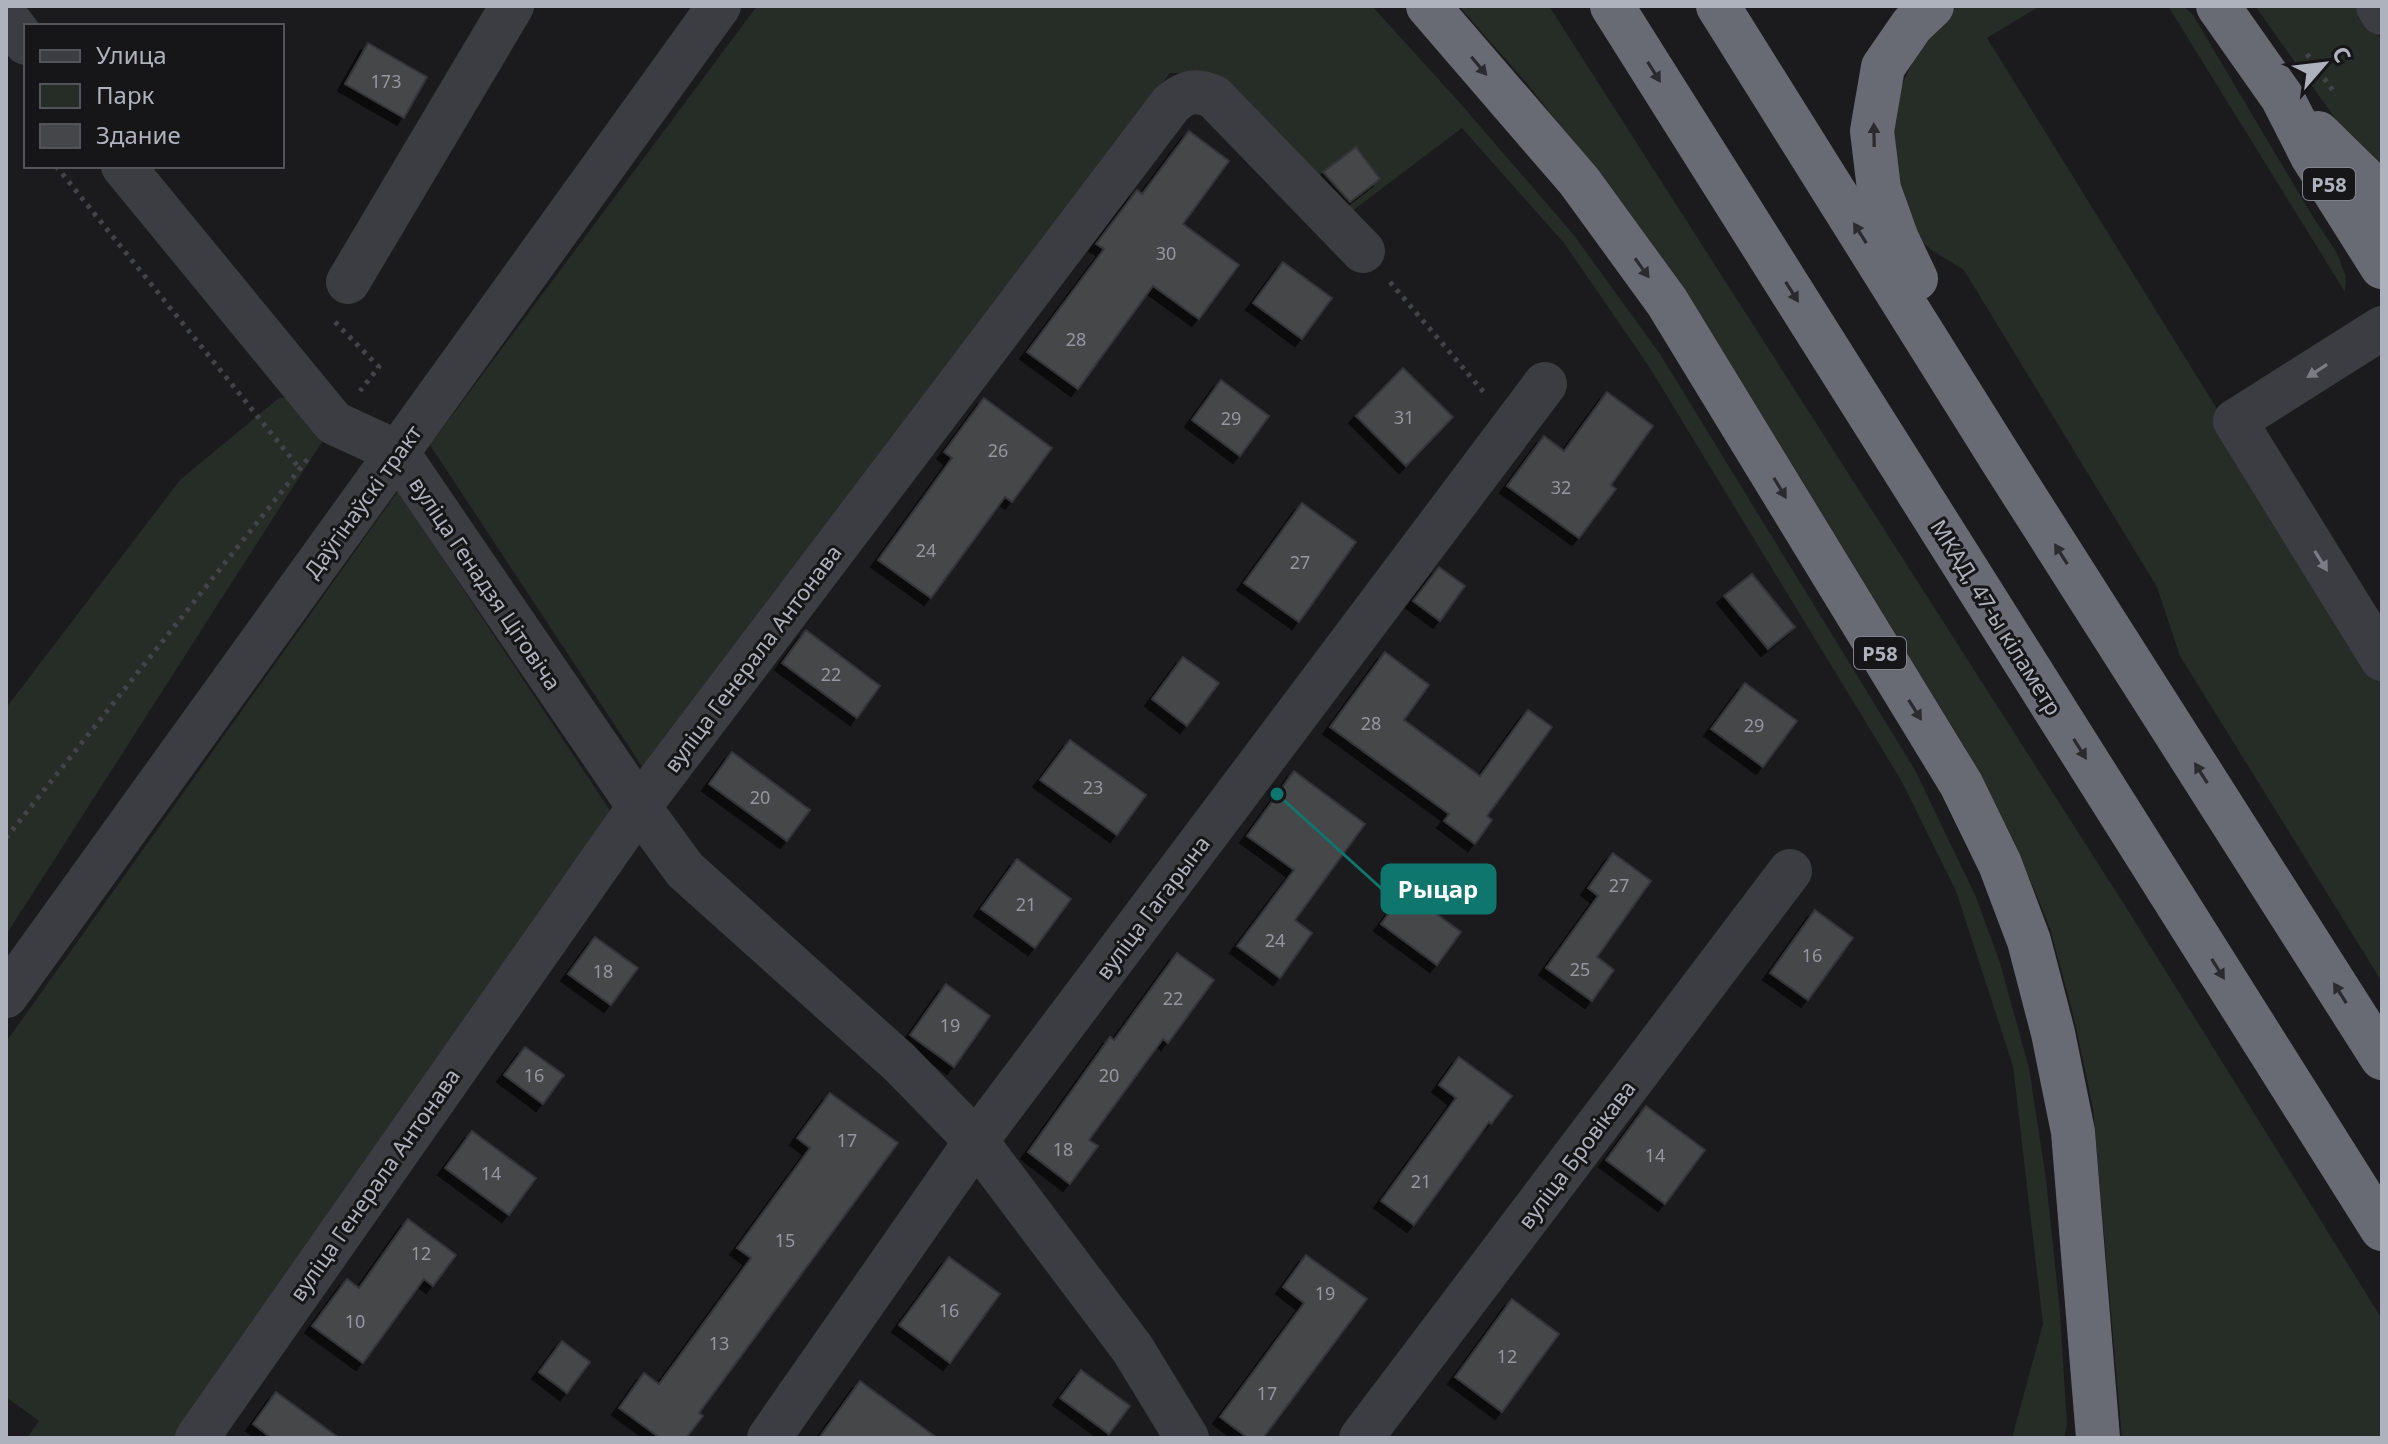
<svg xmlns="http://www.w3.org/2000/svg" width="2388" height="1444" viewBox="0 0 2388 1444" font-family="'Noto Sans',sans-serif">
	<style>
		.green { fill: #252d26 }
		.building { fill: #45464a; stroke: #353539; stroke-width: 2; filter: url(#shadow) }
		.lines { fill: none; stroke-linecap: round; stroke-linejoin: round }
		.path { stroke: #424449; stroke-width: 5; stroke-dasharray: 4 6; stroke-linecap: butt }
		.minor { stroke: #3c3d42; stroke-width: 44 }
		.highway { stroke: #686b73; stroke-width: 44 }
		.oneway { fill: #2a2b2f }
		.oneway2 { fill: #7b7d85 }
		.labels { text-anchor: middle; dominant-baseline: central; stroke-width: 6; stroke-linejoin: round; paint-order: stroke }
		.number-label { font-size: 18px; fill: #9497a0 }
		.shield { fill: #161618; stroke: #80838b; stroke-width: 2 }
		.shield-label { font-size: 20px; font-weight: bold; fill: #aeb2bc }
		.street-label { font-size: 22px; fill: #aeb2bc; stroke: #161618 }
		.leader { fill: none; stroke: #0f766e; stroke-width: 3 }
		.callout-dot { fill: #0f766e; stroke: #161618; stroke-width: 3 }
		.callout { fill: #0f766e; stroke: #0f766e; stroke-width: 3 }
		.callout-label { font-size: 24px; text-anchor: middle; font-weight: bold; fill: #fff }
	</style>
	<defs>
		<filter id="shadow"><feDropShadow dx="-7" dy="7" stdDeviation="0" flood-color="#0009"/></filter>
	</defs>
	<rect width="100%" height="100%" fill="#1b1b1d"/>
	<!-- green -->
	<g class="green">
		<polygon points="757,6 1372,6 1460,103 1573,234 1660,354 1915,770 1976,897 2000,963 2029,1068 2046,1179 2060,1313 2067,1424 2064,1438 2012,1438 2043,1324 2013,1066 1956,891 1901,780 1648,365 1564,243 1462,128 1331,227 1205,73 1170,73 645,771 430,445"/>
		<polygon points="1459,6 1549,6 2124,904 2382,1319 2382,1438 2122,1438 2093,1108 2074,1018 2050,928 2015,843 1964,746 1771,430 1676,282 1598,174 1529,86"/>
		<path d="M1957,6h83l-53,32 395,637v307l-202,-326 -23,-69 -193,-317c-12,-8 -27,-15 -37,-24 -12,-9 -18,-30 -23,-43 -27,-81 -5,-139 53,-197z"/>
		<polygon points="2168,6 2183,6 2193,15 2313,217 2337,253 2346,277 2345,292"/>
		<polygon points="2255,6 2359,6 2382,41 2382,184"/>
		<polygon points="311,396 334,423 6,935 6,708 180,480 279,398"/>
		<polygon points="398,491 611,812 179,1438 27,1438 39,1421 6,1397 6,1042"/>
	</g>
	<!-- building -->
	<g class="building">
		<polygon points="368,43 427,77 404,118 345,84"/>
		<polygon points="1189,131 1229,161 1183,224 1239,265 1199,319 1153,286 1078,389 1027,352 1104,249 1096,244 1137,190 1142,194"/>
		<polygon points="1356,147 1380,179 1350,202 1323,172"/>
		<polygon points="1283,262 1332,298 1302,339 1253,303"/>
		<polygon points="1403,368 1453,417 1406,466 1356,416"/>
		<polygon points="1221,380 1269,416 1240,456 1192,420"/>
		<polygon points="1607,392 1653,426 1611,485 1616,489 1579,538 1507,486 1544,436 1564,451"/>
		<polygon points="984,398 1052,448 1012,502 1005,497 931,598 878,560 952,458 944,452"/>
		<polygon points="1302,503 1356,542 1299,622 1244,583"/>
		<polygon points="1439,567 1465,586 1440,621 1413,601"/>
		<polygon points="1752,574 1795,627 1768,649 1724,596"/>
		<polygon points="806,630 880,686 857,718 782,663"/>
		<polygon points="1385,652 1429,685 1404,720 1480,776 1528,710 1552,727 1487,816 1492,820 1475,844 1444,821 1449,814 1330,727"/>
		<polygon points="1183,657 1219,683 1187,726 1152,699"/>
		<polygon points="1745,683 1797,721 1763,767 1711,729"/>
		<polygon points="1070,740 1146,795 1117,835 1040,780"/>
		<polygon points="732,752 810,810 787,841 709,784"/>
		<polygon points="1294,771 1365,824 1295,920 1312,933 1280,978 1237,946 1294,870 1247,836"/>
		<polygon points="1613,853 1651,881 1597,957 1614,970 1592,1001 1546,968 1598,896 1588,888"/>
		<polygon points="1017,859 1071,899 1035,948 981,909"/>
		<polygon points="1405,891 1461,932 1437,965 1381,924"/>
		<polygon points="1815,910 1853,938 1808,1000 1770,973"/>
		<polygon points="595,937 638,968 611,1005 568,974"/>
		<polygon points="1177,953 1214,980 1168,1043 1163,1039 1089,1140 1098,1146 1070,1184 1028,1152 1110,1037 1114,1040"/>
		<polygon points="946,984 990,1016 954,1067 910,1035"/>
		<polygon points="525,1047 564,1075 543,1104 504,1075"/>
		<polygon points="1459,1057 1512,1096 1491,1124 1489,1122 1414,1225 1381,1201 1456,1098 1439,1085"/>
		<polygon points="830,1093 898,1143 699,1413 703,1416 686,1438 660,1438 619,1408 644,1373 659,1384 751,1258 737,1248 810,1148 797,1138"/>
		<polygon points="1646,1106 1705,1150 1665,1204 1606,1160"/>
		<polygon points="472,1131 536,1178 509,1215 445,1168"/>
		<polygon points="408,1219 456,1255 433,1286 424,1279 363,1363 312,1326 347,1279 359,1288"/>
		<polygon points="1306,1255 1367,1299 1263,1438 1248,1438 1220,1417 1304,1303 1283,1287"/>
		<polygon points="949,1257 1000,1294 950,1363 899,1325"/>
		<polygon points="1512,1299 1559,1334 1502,1412 1455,1377"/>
		<polygon points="562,1341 590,1362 567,1393 539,1372"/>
		<polygon points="1081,1370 1130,1406 1109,1434 1060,1398"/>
		<polygon points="860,1381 937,1438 819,1438"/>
		<polygon points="276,1392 339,1438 271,1438 253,1424"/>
	</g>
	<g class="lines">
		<!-- path -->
		<g class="path">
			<polyline points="2307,54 2336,95"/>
			<polyline points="56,166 300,469"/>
			<polyline points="1390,282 1487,396"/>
			<polyline points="335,322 379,367 360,391"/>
			<polyline points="6,838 310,456"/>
		</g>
		<!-- minor -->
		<g class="minor">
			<polyline points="2378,6 2382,13"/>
			<polyline points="6,17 26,43"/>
			<polyline points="123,166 334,423 397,452 639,807 685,870 899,1062 976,1141 1132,1348 1187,1438"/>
			<polyline points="348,282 512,6"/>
			<polyline points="2382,328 2235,421 2382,659"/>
			<polyline points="6,996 719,6"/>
			<path d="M197,1438l442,-631 532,-703c15,-13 24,-15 43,-7l149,154"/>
			<polyline points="769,1438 976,1141 1545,384"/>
			<polyline points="1361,1438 1790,871"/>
		</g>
		<!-- highway -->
		<g class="highway">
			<polyline points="1428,6 1579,181 1667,302 1961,784 2000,864 2029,941 2053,1033 2073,1132 2098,1438"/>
			<polyline points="1612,6 2382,1229"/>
			<polyline points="1718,6 2005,465 2382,1058"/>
			<polyline points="2218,6 2282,97 2312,156 2382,267"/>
			<polyline points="2318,133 2369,183 2382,203"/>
			<polyline points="1916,279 1897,239 1879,189 1872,131 1883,67 1912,25 1932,6"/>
		</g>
	</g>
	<!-- one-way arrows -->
	<defs><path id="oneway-solid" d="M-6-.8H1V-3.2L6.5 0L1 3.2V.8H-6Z" transform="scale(2)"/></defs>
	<g class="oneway">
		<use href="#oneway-solid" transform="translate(1479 66) rotate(50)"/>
		<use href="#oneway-solid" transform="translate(1654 72) rotate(58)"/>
		<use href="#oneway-solid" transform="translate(1874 135) rotate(-91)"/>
		<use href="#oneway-solid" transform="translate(1860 233) rotate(-122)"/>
		<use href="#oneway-solid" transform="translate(1642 268) rotate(54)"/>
		<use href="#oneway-solid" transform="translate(1792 292) rotate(58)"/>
		<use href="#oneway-solid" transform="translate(1780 488) rotate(59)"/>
		<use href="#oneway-solid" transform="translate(2061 554) rotate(-122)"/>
		<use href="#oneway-solid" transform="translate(1915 710) rotate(58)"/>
		<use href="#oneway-solid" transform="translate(2080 749) rotate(58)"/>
		<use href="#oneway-solid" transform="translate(2201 773) rotate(-122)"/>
		<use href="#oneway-solid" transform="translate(2218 969) rotate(58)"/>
		<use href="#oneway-solid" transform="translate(2340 993) rotate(-122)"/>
	</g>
	<g class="oneway2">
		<use href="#oneway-solid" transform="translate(2317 371) rotate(147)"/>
		<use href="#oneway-solid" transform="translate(2321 561) rotate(58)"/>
	</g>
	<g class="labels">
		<!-- number labels -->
		<g class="number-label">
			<text x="386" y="81">173</text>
			<text x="1166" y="253">30</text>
			<text x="1076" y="339">28</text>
			<text x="1404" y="417">31</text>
			<text x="1231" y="418">29</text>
			<text x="998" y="450">26</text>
			<text x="1561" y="487">32</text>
			<text x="926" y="550">24</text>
			<text x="1300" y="562">27</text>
			<text x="831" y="674">22</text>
			<text x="1371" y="723">28</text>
			<text x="1754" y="725">29</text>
			<text x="1093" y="787">23</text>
			<text x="760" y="797">20</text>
			<text x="1619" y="885">27</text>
			<text x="1026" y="904">21</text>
			<text x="1275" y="940">24</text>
			<text x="1812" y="955">16</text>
			<text x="1580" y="969">25</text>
			<text x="603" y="971">18</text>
			<text x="1173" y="998">22</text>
			<text x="950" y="1025">19</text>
			<text x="534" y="1075">16</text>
			<text x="1109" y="1075">20</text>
			<text x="847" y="1140">17</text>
			<text x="1063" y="1149">18</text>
			<text x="1655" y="1155">14</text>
			<text x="491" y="1173">14</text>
			<text x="1421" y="1181">21</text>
			<text x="785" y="1240">15</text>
			<text x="421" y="1253">12</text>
			<text x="1325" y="1293">19</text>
			<text x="949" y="1310">16</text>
			<text x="355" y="1321">10</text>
			<text x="719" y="1343">13</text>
			<text x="1507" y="1356">12</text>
			<text x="1267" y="1393">17</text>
		</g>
		<!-- shield labels -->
		<g class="shield">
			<rect x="2303" y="168" width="52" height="32" rx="6"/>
			<rect x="1854" y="637" width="52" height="32" rx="6"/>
		</g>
		<g class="shield-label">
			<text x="2329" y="184">Р58</text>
			<text x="1880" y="653">Р58</text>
		</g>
		<!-- street labels -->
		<g class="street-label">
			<text transform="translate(362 501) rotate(-54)">Даўгінаўскі тракт</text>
			<text transform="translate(486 583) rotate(56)">вуліца Генадзя Цітовіча</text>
			<text transform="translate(1997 617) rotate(58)">МКАД, 47-ы кіламетр</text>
			<text transform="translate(752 658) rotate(-53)">вуліца Генерала Антонава</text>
			<text transform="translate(1152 907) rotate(-53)">вуліца Гагарына</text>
			<text transform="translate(1576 1154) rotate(-53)">вуліца Бровікава</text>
			<text transform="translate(374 1184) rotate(-55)">вуліца Генерала Антонава</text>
		</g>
	</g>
	<!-- callouts -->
	<path class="leader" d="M1277 794L1382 889"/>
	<circle class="callout-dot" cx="1277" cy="794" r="8"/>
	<rect class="callout" x="1382" y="865" width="113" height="48" rx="8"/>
	<g class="callout-label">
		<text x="1438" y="898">Рыцар</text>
	</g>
	<!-- border -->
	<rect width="2388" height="1444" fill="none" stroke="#aeb2bc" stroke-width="16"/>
	<!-- legend -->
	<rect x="24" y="24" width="260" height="144" fill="#161618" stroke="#53545a" stroke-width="2"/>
	<rect x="40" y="50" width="40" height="12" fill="#3c3d42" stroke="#53545a" stroke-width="2"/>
	<text x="96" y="64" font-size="24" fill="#aeb2bc">Улица</text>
	<rect x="40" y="84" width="40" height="24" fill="#252d26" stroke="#53545a" stroke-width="2"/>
	<text x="96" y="104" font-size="24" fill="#aeb2bc">Парк</text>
	<rect x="40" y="124" width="40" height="24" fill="#45464a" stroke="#53545a" stroke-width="2"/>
	<text x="96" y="144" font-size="24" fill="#aeb2bc">Здание</text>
	<!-- north arrow -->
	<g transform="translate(2324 64) rotate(62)" stroke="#161618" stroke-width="6" paint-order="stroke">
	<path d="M0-6L14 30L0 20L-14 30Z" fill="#aeb2bc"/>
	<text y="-12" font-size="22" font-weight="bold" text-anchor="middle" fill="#aeb2bc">С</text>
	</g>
</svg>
